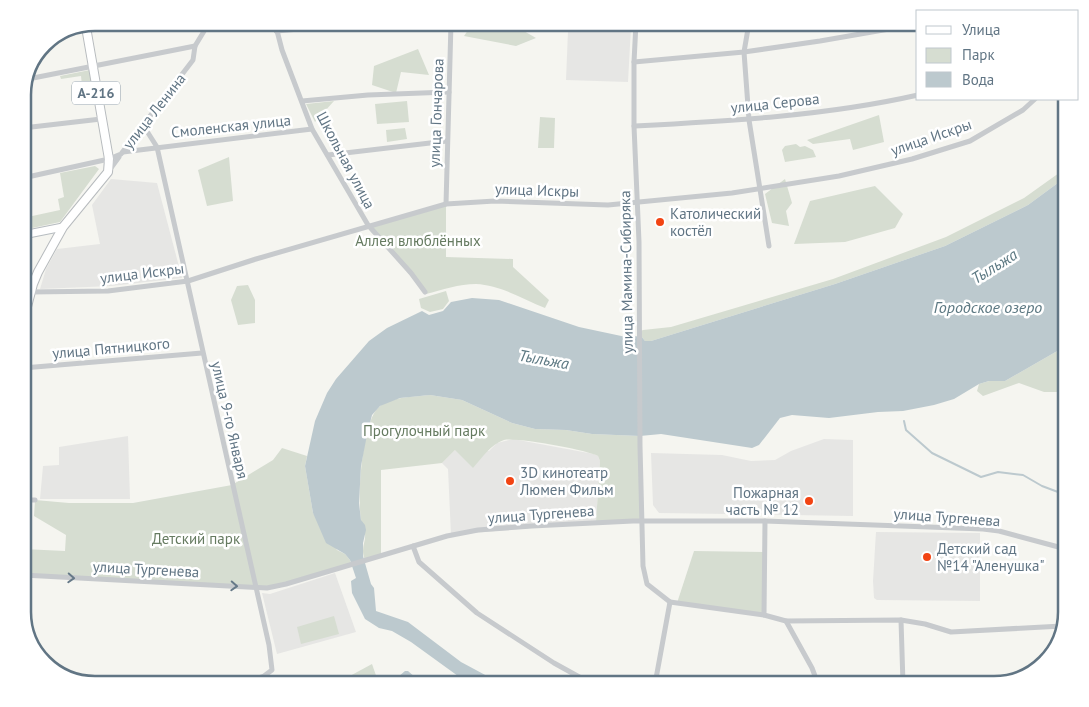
<svg xmlns="http://www.w3.org/2000/svg" width="1089" height="707" viewBox="0 0 1089 707" font-family="'PT Sans',sans-serif">
	<style>
		.built { fill: #e6e6e4 }
		.green { fill: #d6ddd1 }
		.water { fill: #bcc9ce }
		.lines { fill: none; stroke-linecap: round; stroke-linejoin: round }
		.stream { stroke: #bcc9ce; stroke-width: 2 }
		.secondary-casing { stroke: #b6bcc0; stroke-width: 9 }
		.primary-casing { stroke: #b7bbbe; stroke-width: 10 }
		.street { stroke: #c7cacd; stroke-width: 5 }
		.secondary { stroke: #fff; stroke-width: 7 }
		.primary { stroke: #fff; stroke-width: 8 }
		.oneway { stroke: #667988 }
		.poi-dot { fill: #f24413; stroke: #fff; stroke-width: 2 }
		.labels { text-anchor: middle; dominant-baseline: central; stroke-width: 5; stroke-linejoin: round; paint-order: stroke }
		.shield { fill: #fff; stroke: #909ea9; stroke-width: 1 }
		.shield-label { font-size: 14px; font-weight: bold; fill: #617584 }
		.street-label { font-size: 15px; fill: #617584; stroke: #fff }
		.poi-label { font-size: 15px; fill: #617584; stroke: #fff; text-anchor: start }
		.park-label { font-size: 15px; fill: #667b61; stroke: #fff }
		.water-label { font-size: 16px; font-style: italic; fill: #5c7882; stroke: #fff }
		.rim { fill: none; stroke: #617584; stroke-width: 2.5 }
	</style>
	<rect width="100%" height="100%" fill="#f5f5f0"/>
	<!-- built -->
	<g class="built">
		<polygon points="631,27 628,82 566,80 568,31 584,30 585,28"/>
		<polygon points="111,179 157,183 182,278 111,286 40,289 46,269 57,249 100,244 92,205"/>
		<polygon points="128,436 130,499 40,499 43,466 59,465 59,447"/>
		<polygon points="513,439 594,454 598,456 600,461 596,522 451,535 448,469 442,463 455,450 489,451 497,443"/>
		<polygon points="824,439 853,440 853,516 659,513 653,505 651,453 722,455 751,461 775,460 791,451"/>
		<polygon points="876,532 980,533 980,601 877,600 874,598 873,581"/>
		<polygon points="335,573 356,632 277,654 262,593 270,594"/>
		<polygon points="295,677 300,684 257,684 257,683"/>
	</g>
	<!-- green -->
	<g class="green">
		<polygon points="473,23 510,23 536,38 516,46 464,36"/>
		<polygon points="418,49 429,75 401,72 396,93 372,85 374,66"/>
		<path d="M90,70l5,27c-13,2 -13,-12 -14,-21l-20,3 -1,-3z"/>
		<polygon points="334,101 315,122 306,104"/>
		<polygon points="407,101 409,122 377,124 375,104"/>
		<polygon points="879,115 884,142 853,150 850,139 813,144 807,140"/>
		<polygon points="540,117 555,118 554,148 538,148"/>
		<polygon points="405,128 407,139 387,142 386,130"/>
		<polygon points="796,144 800,147 805,146 813,150 816,157 785,162 782,150 785,146"/>
		<polygon points="229,157 233,201 207,206 198,170"/>
		<polygon points="95,166 99,169 60,222 23,230 23,218 60,210 58,199 64,197 60,173"/>
		<polygon points="1066,168 1066,177 1028,205 945,246 835,284 651,341 645,341 641,336 641,331 643,330 671,327 833,279 946,237 1024,198"/>
		<polygon points="785,179 792,203 786,211 789,226 772,223 765,194"/>
		<polygon points="875,186 903,214 895,228 845,242 794,244 810,201"/>
		<path d="M446,204v53l67,2v8l36,33 -4,8c-22,-9 -45,-23 -69,-24 -17,0 -34,6 -50,10l-58,-69z"/>
		<polygon points="248,285 255,300 255,323 238,325 231,300 237,286"/>
		<polygon points="446,291 449,301 443,309 430,312 421,308 419,299"/>
		<polygon points="1066,346 1066,392 1044,392 1019,383 983,396 977,391 979,384 996,379 1005,381"/>
		<path d="M430,395l32,5 50,23 23,6 31,1 26,4 48,2 3,85 -47,1 4,-61 -2,-5c-11,-6 -82,-19 -94,-16 -13,4 -22,18 -31,28l-18,-18 -13,13 -61,7v85l-16,5c-5,-12 1,-17 0,-26 0,-5 -4,-10 -4,-15 -4,-22 1,-98 18,-112 13,-11 35,-10 51,-12z"/>
		<polygon points="282,448 307,456 305,466 313,513 337,550 345,554 350,560 351,564 267,588 23,575 23,549 65,551 66,535 34,516 35,500 69,503 133,503 232,485 273,460"/>
		<polygon points="694,551 764,552 764,615 677,603"/>
		<polygon points="334,616 339,634 301,644 297,627"/>
		<polygon points="372,664 379,684 335,684"/>
	</g>
	<!-- water -->
	<g class="water">
		<polygon points="1066,177 1066,346 1005,381 989,381 979,384 954,399 934,405 903,411 878,412 829,418 792,415 780,418 759,445 752,448 661,434 640,436 592,434 566,430 535,429 512,423 462,400 430,395 400,398 380,406 372,415 367,435 361,466 359,503 361,520 365,525 366,530 363,543 363,556 371,584 374,588 376,611 408,622 461,662 502,684 469,684 411,642 392,631 379,628 365,619 352,593 351,581 356,578 350,560 345,554 326,543 313,513 305,466 315,421 327,393 336,379 369,341 387,328 422,311 429,315 443,311 451,302 472,298 499,300 579,327 626,337 641,336 645,341 651,341 835,284 945,246 1028,205"/>
		<polygon points="405,671 408,671 423,684 403,684 398,680 398,677"/>
	</g>
	<g class="lines">
		<!-- stream -->
		<polyline class="stream" points="904,421 906,430 932,453 981,477 998,472 1023,475 1042,486 1066,495"/>
		<defs>
			<polyline id="secondary" points="23,235 63,227"/>
			<polyline id="primary" points="23,322 33,284 38,272 63,227 108,172 109,159 86,27"/>
		</defs>
		<!-- secondary casing -->
		<use href="#secondary" class="secondary-casing"/>
		<!-- primary casing -->
		<use href="#primary" class="primary-casing"/>
		<!-- street -->
		<g class="street">
			<polyline points="275,23 282,50 312,129 368,225 411,273 425,292"/>
			<polyline points="462,23 542,27 628,23"/>
			<polyline points="636,23 634,62 634,126 639,242 640,446 643,566 647,584 670,602 764,615 786,621 901,620 925,624 951,632 1062,626"/>
			<polyline points="749,23 744,52 749,120 769,246"/>
			<polyline points="276,31 335,26 435,23"/>
			<polyline points="634,62 744,52 820,41 918,24"/>
			<polyline points="28,79 195,46"/>
			<polyline points="302,101 368,95 449,92"/>
			<path d="M634,126c95,-5 191,-10 284,-31"/>
			<polyline points="23,128 101,119"/>
			<polyline points="123,152 312,129"/>
			<polyline points="328,155 447,141"/>
			<polyline points="108,172 119,157"/>
			<polyline points="23,178 109,159 121,154 193,60 195,46 209,23"/>
			<polyline points="446,204 451,23"/>
			<polyline points="30,292 108,291 188,281 256,259 446,204 495,201 608,205 732,193 839,176 912,159 970,141 1023,110 1035,99"/>
			<polyline points="23,368 202,353"/>
			<polyline points="23,500 35,500"/>
			<polyline points="413,546 419,562 477,613 554,663 592,684"/>
			<polyline points="23,575 267,588 286,584 447,536 478,530 532,526 633,521 765,521 983,529 999,531 1066,549"/>
			<polyline points="764,615 765,521"/>
			<polyline points="901,620 903,684"/>
			<polyline points="786,621 812,668 818,684"/>
			<polyline points="90,683 258,678 264,676 272,670 269,645 157,147 143,125"/>
			<polyline points="655,684 670,602"/>
		</g>
		<!-- secondary -->
		<use href="#secondary" class="secondary"/>
		<!-- primary -->
		<use href="#primary" class="primary"/>
	</g>
	<!-- one-way arrows -->
	<defs><path id="oneway-chevron" d="M-2-3.5L2.5 0L-2 3.5" fill="none" stroke-width="1.6" stroke-linecap="round" stroke-linejoin="round" transform="scale(1.25)"/></defs>
	<g class="oneway">
		<use href="#oneway-chevron" transform="translate(71 578) rotate(3)"/>
		<use href="#oneway-chevron" transform="translate(234 586) rotate(3)"/>
	</g>
	<!-- markers -->
	<g class="poi-dot">
		<circle cx="660" cy="222" r="5"/>
		<circle cx="510" cy="481" r="5"/>
		<circle cx="809" cy="501" r="5"/>
		<circle cx="927" cy="557" r="5"/>
	</g>
	<g class="labels">
		<!-- shield labels -->
		<rect class="shield" x="72" y="81.5" width="48" height="23" rx="4"/>
		<g class="shield-label">
			<text x="96" y="93">А-216</text>
		</g>
		<!-- street labels -->
		<g class="street-label">
			<text transform="translate(775 103) rotate(-6)">улица Серова</text>
			<text transform="translate(154 111) rotate(-52)">улица Ленина</text>
			<text transform="translate(436 113) rotate(-88)">улица Гончарова</text>
			<text transform="translate(231 126) rotate(-6)">Смоленская улица</text>
			<text transform="translate(931 137) rotate(-19)">улица Искры</text>
			<text transform="translate(346 160) rotate(62)">Школьная улица</text>
			<text transform="translate(537 190) rotate(2)">улица Искры</text>
			<text transform="translate(626 272) rotate(-91)">улица Мамина-Сибиряка</text>
			<text transform="translate(142 273) rotate(-7)">улица Искры</text>
			<text transform="translate(111 348) rotate(-5)">улица Пятницкого</text>
			<text transform="translate(230 420) rotate(77)">улица 9-го Января</text>
			<text transform="translate(541 514) rotate(-4)">улица Тургенева</text>
			<text transform="translate(947 517) rotate(4)">улица Тургенева</text>
			<text transform="translate(146 569) rotate(3)">улица Тургенева</text>
		</g>
		<!-- poi labels -->
		<g class="poi-label">
			<text x="670" y="213">Католический<tspan x="670" dy="17">костёл</tspan></text>
			<text x="520" y="472">3D кинотеатр<tspan x="520" dy="17">Люмен Фильм</tspan></text>
			<text x="799" y="492" text-anchor="end">Пожарная<tspan x="799" dy="17">часть № 12</tspan></text>
			<text x="937" y="548">Детский сад<tspan x="937" dy="17">№14 "Аленушка"</tspan></text>
		</g>
		<!-- park labels -->
		<g class="park-label">
			<text x="418" y="240">Аллея влюблённых</text>
			<text x="424" y="430">Прогулочный парк</text>
			<text x="196" y="538">Детский парк</text>
		</g>
		<!-- water labels -->
		<g class="water-label">
			<text transform="translate(994 266) rotate(-32)">Тыльжа</text>
			<text x="988" y="307">Городское озеро</text>
			<text transform="translate(544 359) rotate(10)">Тыльжа</text>
		</g>
	</g>
	<!-- crop -->
	<path d="M0 0H1089V707H0ZM95 31H994A64 64 0 0 1 1058 95V612A64 64 0 0 1 994 676H95A64 64 0 0 1 31 612V95A64 64 0 0 1 95 31Z" fill="#fff" fill-rule="evenodd"/>
	<path class="rim" d="M95 31H994A64 64 0 0 1 1058 95V612A64 64 0 0 1 994 676H95A64 64 0 0 1 31 612V95A64 64 0 0 1 95 31Z"/>
	<!-- legend -->
	<rect x="916" y="10" width="162" height="90" fill="#ffffff" stroke="#c0c8ce"/>
	<rect x="926" y="26" width="25" height="8" fill="#ffffff" stroke="#c0c8ce"/>
	<text x="962" y="35" font-size="15" fill="#617584">Улица</text>
	<rect x="926" y="48" width="25" height="15" fill="#d6ddd1" stroke="#c0c8ce"/>
	<text x="962" y="60" font-size="15" fill="#617584">Парк</text>
	<rect x="926" y="72" width="25" height="15" fill="#bcc9ce" stroke="#c0c8ce"/>
	<text x="962" y="85" font-size="15" fill="#617584">Вода</text>
</svg>
